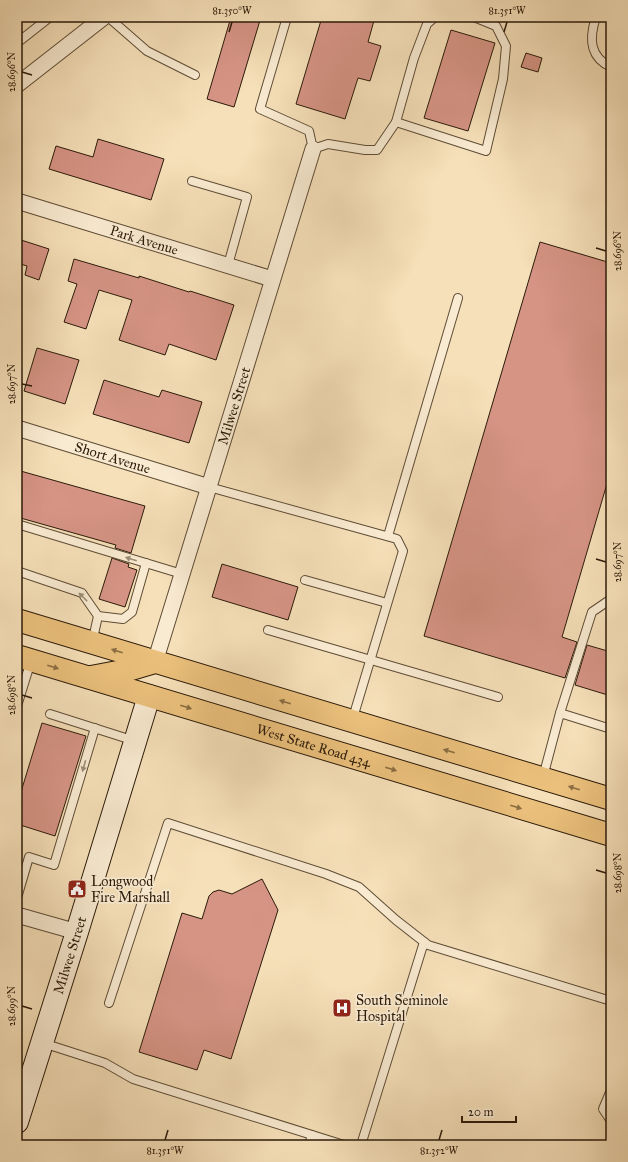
<svg xmlns="http://www.w3.org/2000/svg" width="628" height="1162" viewBox="0 0 628 1162" font-family="'IM FELL Great Primer',serif">
	<style>
		.building { fill: #d69485; stroke: #2b1a09 }
		.lines { fill: none; stroke-linecap: round; stroke-linejoin: round }
		.lane-casing { stroke: #5e4c35; stroke-width: 10 }
		.street-casing { stroke: #5e4c35; stroke-width: 17 }
		.secondary-casing { stroke: #2b1a09; stroke-width: 24 }
		.primary-casing { stroke: #2b1a09; stroke-width: 24 }
		.lane { stroke: #f9ebd2; stroke-width: 8 }
		.street { stroke: #f9ebd2; stroke-width: 15 }
		.secondary { stroke: #f9ebd2; stroke-width: 22 }
		.primary { stroke: #ebc07c; stroke-width: 22 }
		.oneway { fill: #9c8d78 }
		.oneway2 { fill: #8b6d42 }
		.ticks { fill: none; stroke: #2b1a09; stroke-width: 1.5 }
		.labels { text-anchor: middle; dominant-baseline: central; stroke-width: 3.5; stroke-linejoin: round; paint-order: stroke }
		.street-label { font-size: 14px; fill: #2b1a09; stroke: #f9ebd2 }
		.poi-label { font-size: 14px; fill: #2b1a09; stroke: #f9ebd2; text-anchor: start }
		.neatline { fill: none; stroke: #2b1a09; stroke-width: 1.5 }
		.ticks-label { font-size: 10px; text-anchor: middle; fill: #2b1a09 }
	</style>
	<rect width="100%" height="100%" fill="#f6e0b9"/>
	<filter id="stains"><feTurbulence type="fractalNoise" baseFrequency=".005" numOctaves="4"/><feColorMatrix values="0 0 0 0 .2 0 0 0 0 .09 0 0 0 0 .02 0 0 0 .5 -.17"/></filter>
	<radialGradient id="worn" r=".72"><stop offset=".6" stop-color="#630" stop-opacity="0"/><stop offset="1" stop-color="#630" stop-opacity=".3"/></radialGradient>
	<!-- building -->
	<g class="building">
		<polygon points="231,17 261,17 234,107 207,99"/>
		<polygon points="322,17 375,17 368,42 381,46 370,81 358,78 345,119 296,104"/>
		<polygon points="451,30 495,43 468,131 424,118"/>
		<polygon points="526,53 542,58 538,72 521,67"/>
		<polygon points="98,139 164,159 151,200 49,169 56,146 93,157"/>
		<polygon points="21,240 49,249 39,280 25,275 27,266 17,263 17,254"/>
		<polygon points="540,242 611,263 611,470 562,637 577,642 565,678 424,636"/>
		<polygon points="74,259 139,278 139,276 189,292 190,291 234,305 216,360 169,344 165,355 119,340 132,300 99,290 86,329 64,322 77,284 68,281"/>
		<polygon points="37,348 79,360 65,404 24,391"/>
		<polygon points="104,380 159,397 162,390 202,402 189,443 93,414"/>
		<polygon points="17,470 145,506 131,553 115,548 116,545 17,517"/>
		<polygon points="112,558 129,564 128,567 137,570 125,607 99,599"/>
		<polygon points="222,564 298,587 288,620 212,597"/>
		<polygon points="587,645 611,652 611,696 575,685"/>
		<polygon points="42,723 86,736 55,836 17,824 17,805"/>
		<polygon points="262,879 278,910 231,1059 204,1050 197,1070 139,1052 182,913 202,919 209,896 213,892 219,890 232,894"/>
	</g>
	<g class="lines">
		<defs>
			<g id="lane">
				<polyline points="108,17 147,51 195,75"/>
				<polyline points="287,17 260,109 309,131 313,149 328,144 365,150 377,150 396,122 414,58 427,24 435,17"/>
				<path d="M596,17c-7,21 -7,40 15,50"/>
				<polyline points="17,43 50,17"/>
				<polyline points="396,122 486,151 503,79 506,46 496,26 474,17"/>
				<polyline points="192,181 247,197 228,265"/>
				<polyline points="209,487 397,539 403,551 352,721"/>
				<polyline points="17,524 182,574"/>
				<polyline points="388,536 458,298"/>
				<polyline points="17,571 82,593 98,616 92,643"/>
				<polyline points="305,580 387,603"/>
				<polyline points="98,616 123,619 132,612 146,563"/>
				<polyline points="268,630 498,697"/>
				<polyline points="17,706 31,661"/>
				<polyline points="560,713 592,612 611,599"/>
				<polyline points="50,714 135,741"/>
				<polyline points="543,777 560,713 611,729"/>
				<polyline points="17,898 29,857 54,865 95,728"/>
				<polyline points="109,1003 168,823 326,874 359,887 396,920 428,945 611,1001"/>
				<polyline points="43,1043 105,1063 133,1079 344,1145"/>
				<polyline points="611,1090 603,1109 611,1121"/>
				<polyline points="309,1145 312,1135"/>
				<polyline points="361,1145 424,942"/>
			</g>
			<g id="street">
				<polyline points="17,85 104,17"/>
				<path id="s1" d="M17,201l255,78"/>
				<path id="s2" d="M17,428l192,59"/>
				<path id="s3" d="M155,662l158,-513"/>
				<polyline points="17,915 77,932"/>
			</g>
			<g id="secondary">
				<path id="s4" d="M17,1122l60,-190 72,-236"/>
			</g>
			<g id="primary">
				<polyline points="17,620 611,799"/>
				<path id="s5" d="M17,656l594,179"/>
				<polyline points="91,677 128,670 155,662"/>
			</g>
		</defs>
		<!-- lane casing -->
		<use href="#lane" class="lane-casing"/>
		<!-- street casing -->
		<use href="#street" class="street-casing"/>
		<!-- secondary casing -->
		<use href="#secondary" class="secondary-casing"/>
		<!-- primary casing -->
		<use href="#primary" class="primary-casing"/>
		<!-- lane -->
		<use href="#lane" class="lane"/>
		<!-- street -->
		<use href="#street" class="street"/>
		<!-- secondary -->
		<use href="#secondary" class="secondary"/>
		<!-- primary -->
		<use href="#primary" class="primary"/>
	</g>
	<!-- one-way arrows -->
	<defs><path id="oneway-solid" d="M-6-.8H1V-3.2L6.5 0L1 3.2V.8H-6Z"/></defs>
	<g class="oneway">
		<use href="#oneway-solid" transform="translate(131 559) rotate(-163)"/>
		<use href="#oneway-solid" transform="translate(83 597) rotate(-135)"/>
		<use href="#oneway-solid" transform="translate(84 766) rotate(106)"/>
	</g>
	<g class="oneway2">
		<use href="#oneway-solid" transform="translate(117 651) rotate(-163)"/>
		<use href="#oneway-solid" transform="translate(53 667) rotate(17)"/>
		<use href="#oneway-solid" transform="translate(285 702) rotate(-163)"/>
		<use href="#oneway-solid" transform="translate(186 707) rotate(17)"/>
		<use href="#oneway-solid" transform="translate(449 751) rotate(-164)"/>
		<use href="#oneway-solid" transform="translate(391 769) rotate(17)"/>
		<use href="#oneway-solid" transform="translate(574 788) rotate(-163)"/>
		<use href="#oneway-solid" transform="translate(516 807) rotate(17)"/>
	</g>
	<!-- ticks -->
	<path class="ticks" d="M229,32l3,-10M504,32l3,-10M22,72l10,3M596,248l10,3M22,384l10,2M596,559l10,3M22,695l10,3M596,870l10,3M22,1006l10,3M165,1140l3,-10M439,1140l3,-10"/>
	<!-- icons -->
	<defs>
		<symbol id="civic-square" viewBox="-11 -11 22 22"><rect x="-9" y="-9" width="18" height="18" rx="4" fill="#8f2418" stroke="#f9ebd2"/><path d="M-.6-6.5H3V-4.5H.6V-3L4-1V1h2V6H-6V1h2V-1L-.6-3ZM-1.2 2.5V6h2.4V2.5Z" fill="#fff"/></symbol>
		<symbol id="hospital-square" viewBox="-11 -11 22 22"><rect x="-9" y="-9" width="18" height="18" rx="4" fill="#8f2418" stroke="#f9ebd2"/><path d="M-5-5h3v3.5h4V-5h3V5h-3V1.5h-4V5h-3Z" fill="#fff"/></symbol>
	</defs>
	<g fill-rule="evenodd">
		<use href="#civic-square" x="66" y="878" width="22" height="22"/>
		<use href="#hospital-square" x="331" y="997" width="22" height="22"/>
	</g>
	<g class="labels">
		<!-- street labels -->
		<g class="street-label">
			<text stroke="none"><textPath href="#s1" startOffset="133">Park Avenue</textPath></text>
			<text stroke="none"><textPath href="#s3" startOffset="268">Milwee Street</textPath></text>
			<text stroke="none"><textPath href="#s2" startOffset="100">Short Avenue</textPath></text>
			<text stroke="none"><textPath href="#s5" startOffset="310">West State Road 434</textPath></text>
			<text stroke="none"><textPath href="#s4" startOffset="175">Milwee Street</textPath></text>
		</g>
		<!-- poi labels -->
		<g class="poi-label">
			<text x="91" y="881">Longwood<tspan x="91" dy="16">Fire Marshall</tspan></text>
			<text x="356" y="1000">South Seminole<tspan x="356" dy="16">Hospital</tspan></text>
		</g>
	</g>
	<!-- margin -->
	<rect width="628" height="1162" fill="none" stroke="#f6e0b9" stroke-width="44"/>
	<!-- scale -->
	<path d="M462 1116v6h54v-6" fill="none" stroke="#2b1a09" stroke-width="2"/>
	<text x="468" y="1116" font-size="12" fill="#2b1a09" stroke="#f9ebd2" stroke-width="3" paint-order="stroke">20 m</text>
	<rect x="22" y="22" width="584" height="1118" class="neatline"/>
	<g class="ticks-label">
		<text x="232" y="14">81.350°W</text>
		<text x="507" y="14">81.351°W</text>
		<text transform="translate(11 72) rotate(-90)" y="4">28.696°N</text>
		<text transform="translate(617 251) rotate(-90)" y="4">28.696°N</text>
		<text transform="translate(11 384) rotate(-90)" y="4">28.697°N</text>
		<text transform="translate(617 562) rotate(-90)" y="4">28.697°N</text>
		<text transform="translate(11 695) rotate(-90)" y="4">28.698°N</text>
		<text transform="translate(617 873) rotate(-90)" y="4">28.698°N</text>
		<text transform="translate(11 1006) rotate(-90)" y="4">28.699°N</text>
		<text x="165" y="1154">81.351°W</text>
		<text x="439" y="1154">81.352°W</text>
	</g>
	<rect width="100%" height="100%" filter="url(#stains)"/>
	<rect width="100%" height="100%" fill="url(#worn)"/>
</svg>
